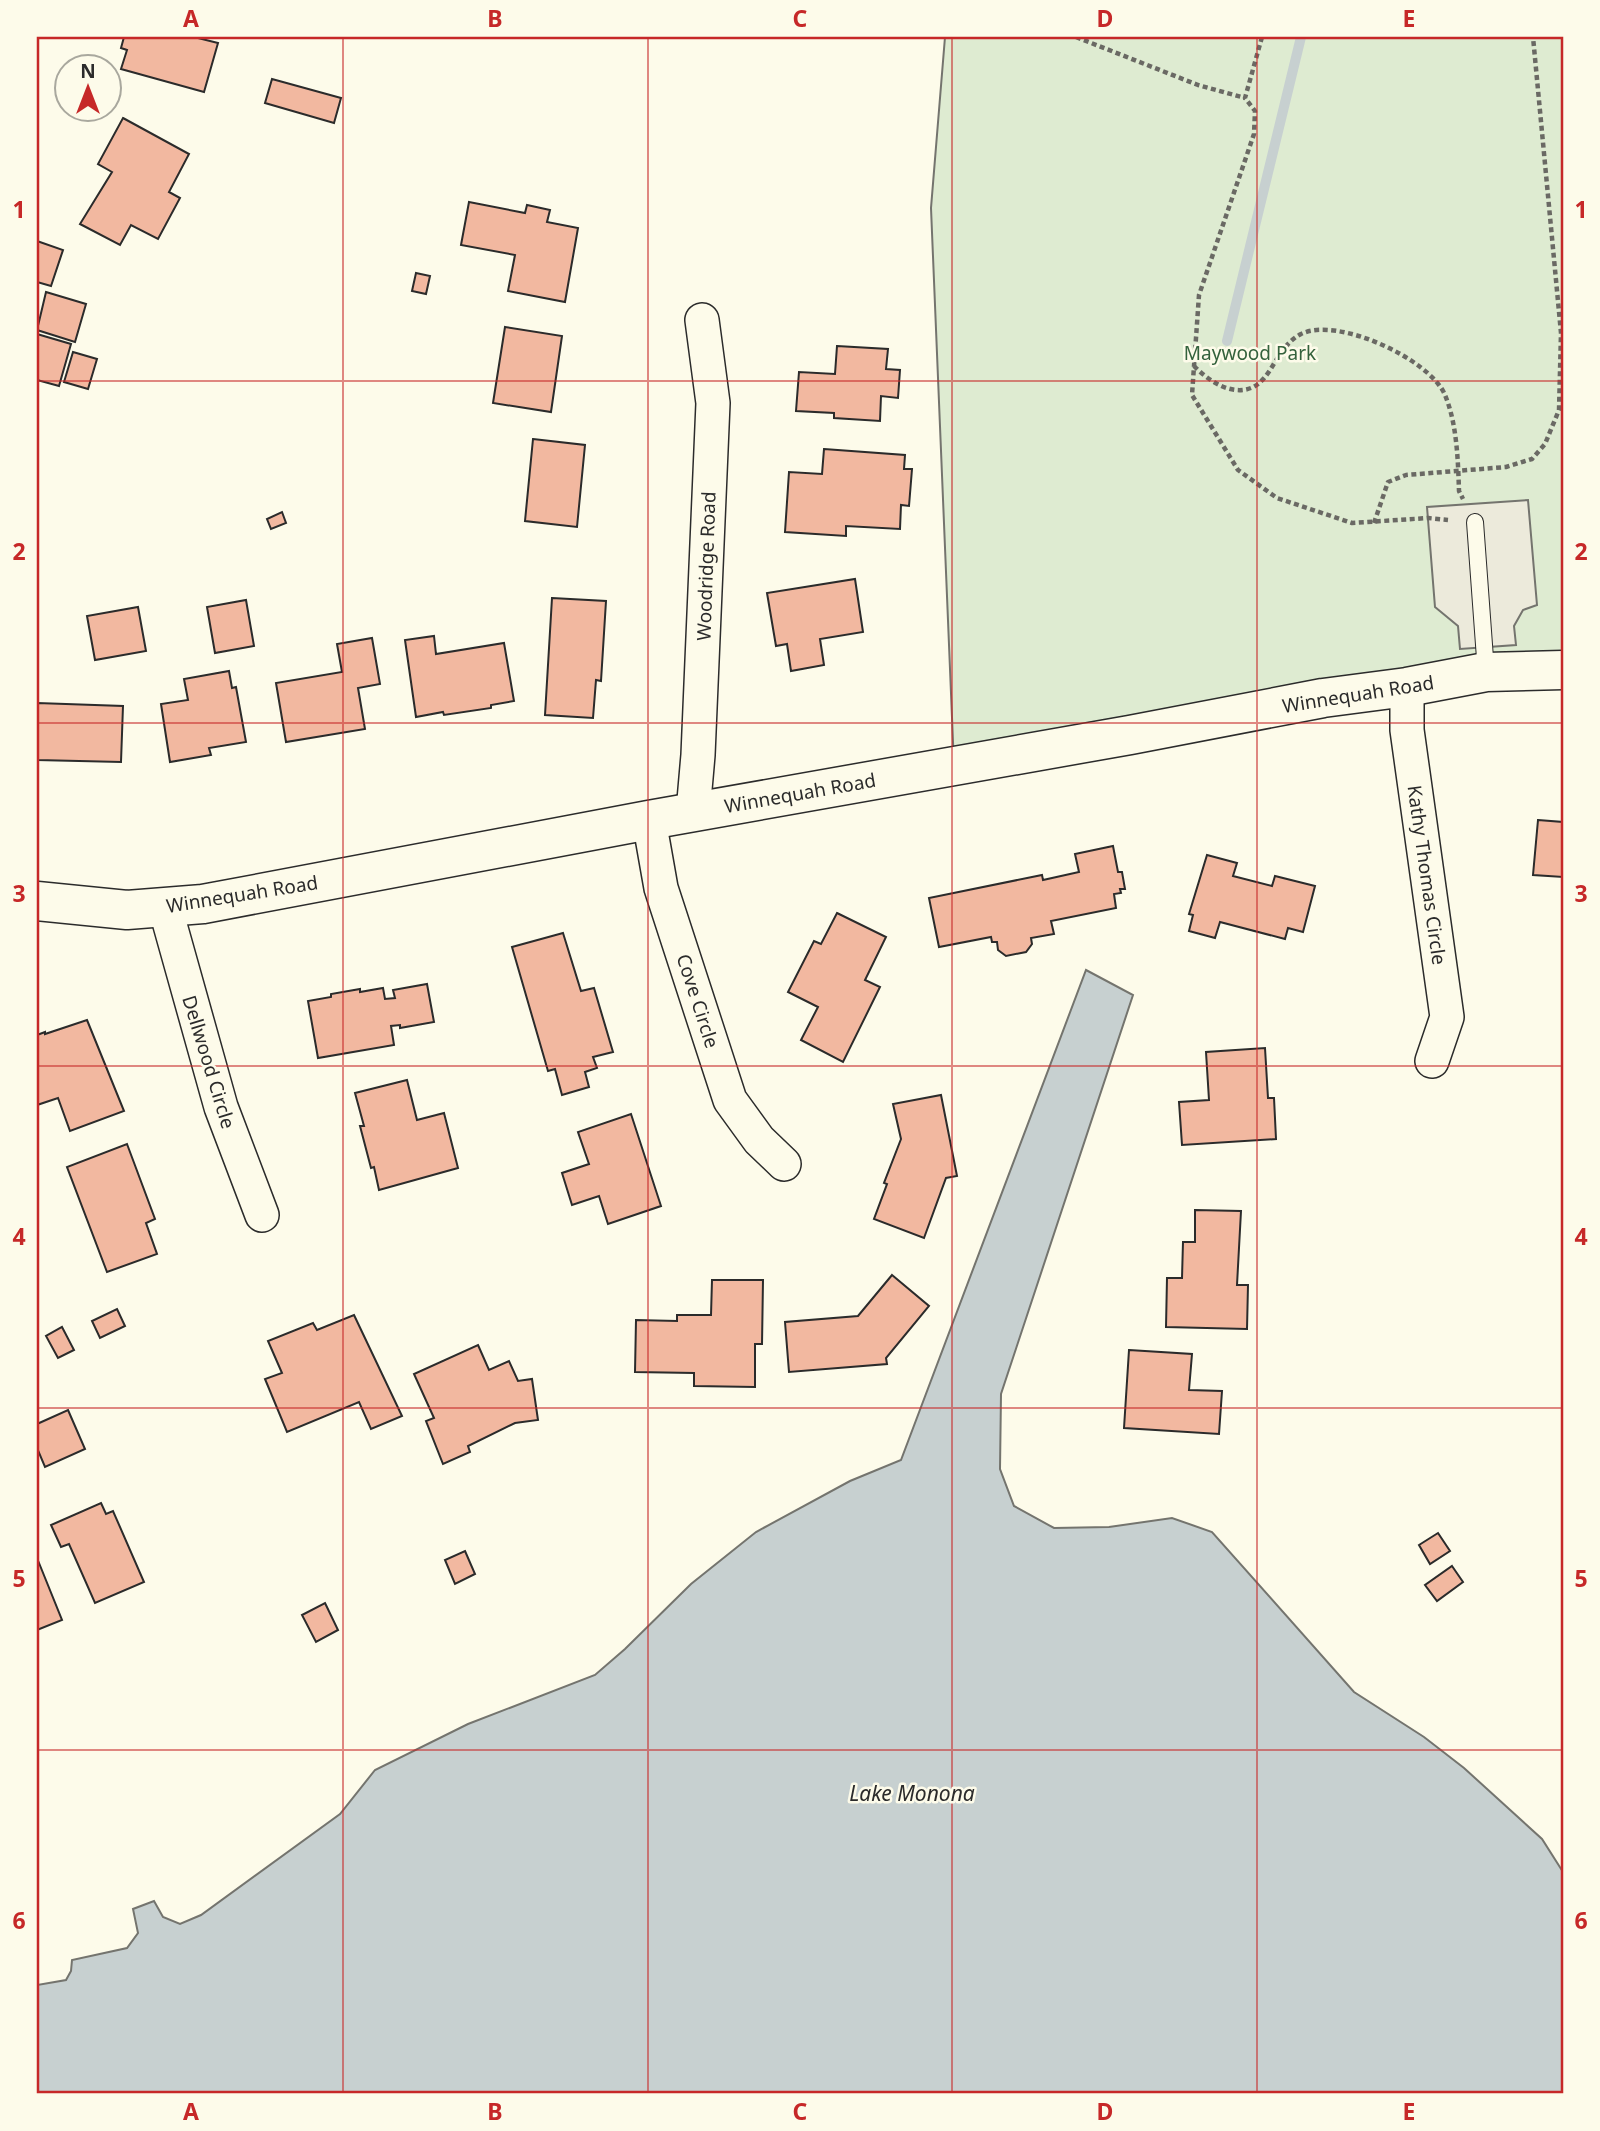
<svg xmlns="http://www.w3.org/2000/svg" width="1600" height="2131" viewBox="0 0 1600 2131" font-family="'Noto Sans',sans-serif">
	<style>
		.green { fill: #deebd1; stroke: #74746e; stroke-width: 2 }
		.parking { fill: #eceadb; stroke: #74746e; stroke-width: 2 }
		.water { fill: #c7d0d0; stroke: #74746e; stroke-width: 2 }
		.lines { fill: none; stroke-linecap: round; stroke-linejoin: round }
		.stream { stroke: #c7d0d0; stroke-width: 10 }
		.building { fill: #f2b8a0; stroke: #2b2b2b; stroke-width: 2 }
		.service-casing { stroke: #2b2b2b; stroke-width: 18 }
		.minor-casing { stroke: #2b2b2b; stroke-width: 36 }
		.tertiary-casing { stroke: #2b2b2b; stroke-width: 41 }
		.path { stroke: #6a6964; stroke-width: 4.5; stroke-dasharray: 5 3.5; stroke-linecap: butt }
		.service { stroke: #fdfbea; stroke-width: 16 }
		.minor { stroke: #fdfbea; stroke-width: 33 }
		.tertiary { stroke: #fdfbea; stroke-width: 38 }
		.grid { fill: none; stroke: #c62828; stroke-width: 2; stroke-opacity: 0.55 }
		.labels { text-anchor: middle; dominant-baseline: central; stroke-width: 5; stroke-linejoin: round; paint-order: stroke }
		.park-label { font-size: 19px; fill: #34623c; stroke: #fdfbea }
		.street-label { font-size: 19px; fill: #2b2b2b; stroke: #fdfbea }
		.water-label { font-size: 21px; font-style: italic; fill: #2b2b2b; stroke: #fdfbea }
		.neatline { fill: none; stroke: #c62828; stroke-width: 2.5 }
		.grid-label { font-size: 23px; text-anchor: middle; font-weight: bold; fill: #c62828 }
	</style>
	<rect width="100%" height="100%" fill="#fdfbea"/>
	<!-- green -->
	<polygon class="green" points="945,37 1563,37 1563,670 954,766 931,208"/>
	<!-- parking -->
	<polygon class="parking" points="1528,500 1537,605 1523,610 1514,626 1516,645 1460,649 1458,626 1435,607 1427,507"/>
	<!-- water -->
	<polygon class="water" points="1086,970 1133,995 1001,1394 1000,1469 1014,1506 1054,1528 1109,1527 1172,1518 1212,1532 1354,1692 1424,1737 1464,1768 1542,1839 1563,1872 1563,2094 37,2094 37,1985 66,1980 71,1971 72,1960 127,1948 138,1933 133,1909 154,1901 163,1917 180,1924 201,1915 340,1814 375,1770 468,1724 595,1675 625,1649 691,1584 756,1532 850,1481 901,1460"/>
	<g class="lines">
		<!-- stream -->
		<polyline class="stream" points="1227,341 1301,37"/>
	</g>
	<!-- building -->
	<g class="building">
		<polygon points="124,37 194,37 218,43 204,92 121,69 127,50 121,48"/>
		<polygon points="272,79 341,98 334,123 265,103"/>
		<polygon points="123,118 189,154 169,192 180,198 158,239 131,225 120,245 80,224 112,172 98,164"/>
		<polygon points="469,202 525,213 527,205 550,210 547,222 578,228 565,302 508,291 515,255 461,245"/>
		<polygon points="37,241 63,250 51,286 37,282"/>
		<polygon points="416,273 430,276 426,294 412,291"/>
		<polygon points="46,292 86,304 75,342 37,330"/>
		<polygon points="505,327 562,336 551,412 493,403"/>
		<polygon points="37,334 71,344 59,386 37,380"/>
		<polygon points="837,346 888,349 886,369 900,370 898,398 881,396 880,421 834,418 834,413 796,411 799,372 835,374"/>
		<polygon points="73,352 97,359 88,389 64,382"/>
		<polygon points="533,439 585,445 577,527 525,521"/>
		<polygon points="824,449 905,455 904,469 912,469 909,506 901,505 900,529 846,526 846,536 785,532 789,472 822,474"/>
		<polygon points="282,512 286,523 271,529 267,519"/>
		<polygon points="855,579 863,632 820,639 824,665 791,671 787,644 776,646 767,593"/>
		<polygon points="552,598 606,601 601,681 596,680 593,718 545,715"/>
		<polygon points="246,600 254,646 215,653 207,607"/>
		<polygon points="138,607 146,651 95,660 87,616"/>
		<polygon points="434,636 436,654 504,643 514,701 491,705 491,708 444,715 443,712 416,717 405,640"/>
		<polygon points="372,638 380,684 358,688 365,729 286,742 276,683 342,672 337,644"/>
		<polygon points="229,671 232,688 236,687 246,742 209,748 211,755 170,762 161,704 188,700 184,679"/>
		<polygon points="37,703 123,706 121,762 37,760"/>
		<polygon points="1538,820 1563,822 1563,877 1533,875"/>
		<polygon points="1113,846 1118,872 1122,872 1125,889 1120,889 1121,893 1114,894 1116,908 1051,921 1054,934 1031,938 1032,944 1026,952 1006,956 998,950 997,942 992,942 991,937 939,947 929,898 1042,875 1043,880 1079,872 1075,854"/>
		<polygon points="1207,855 1237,863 1233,876 1272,886 1275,876 1315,886 1303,932 1288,928 1285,939 1220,922 1215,938 1189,931 1193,915 1189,914"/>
		<polygon points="837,913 886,937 865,980 880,987 843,1062 801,1040 818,1007 788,992 814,941 821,944"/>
		<polygon points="563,933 581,991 594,988 613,1052 593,1057 597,1068 585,1072 589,1087 562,1095 555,1069 548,1071 512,947"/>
		<polygon points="427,984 434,1022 400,1028 400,1025 391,1026 394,1045 318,1058 308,1001 331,997 331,994 360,989 360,992 383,988 385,999 395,998 393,990"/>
		<polygon points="87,1020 124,1111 70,1131 58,1098 37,1105 37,1035 45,1032 45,1034"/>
		<polygon points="1265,1048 1268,1098 1274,1098 1276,1139 1182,1145 1179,1102 1209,1100 1206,1052"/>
		<polygon points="407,1080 417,1120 444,1113 458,1168 379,1190 374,1167 371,1168 360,1126 364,1126 355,1093"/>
		<polygon points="941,1095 957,1176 946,1178 924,1238 874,1219 887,1184 884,1183 901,1139 893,1104"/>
		<polygon points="631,1114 661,1206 608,1224 599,1196 572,1205 562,1173 589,1164 578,1132"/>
		<polygon points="127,1144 155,1219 146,1223 157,1254 107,1272 67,1167"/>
		<polygon points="1195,1210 1241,1211 1237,1285 1248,1285 1247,1329 1166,1327 1167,1278 1182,1278 1183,1242 1195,1242"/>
		<polygon points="892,1275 929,1306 886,1358 887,1364 789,1372 785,1322 858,1316"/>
		<polygon points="712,1280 763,1280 762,1344 755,1344 755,1387 694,1386 694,1373 635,1372 636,1320 677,1321 677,1315 711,1315"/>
		<polygon points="117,1309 125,1326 100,1338 92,1321"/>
		<polygon points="354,1315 402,1416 371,1429 359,1402 287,1432 265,1379 282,1373 268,1341 313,1323 317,1330"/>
		<polygon points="62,1327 74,1350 58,1358 46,1336"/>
		<polygon points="478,1345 489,1370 509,1361 518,1381 532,1379 538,1420 515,1423 468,1446 470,1452 443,1464 426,1421 434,1418 414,1374"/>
		<polygon points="1129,1350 1192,1354 1189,1390 1222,1391 1219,1434 1124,1428"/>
		<polygon points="68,1410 85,1449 45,1467 37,1448 37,1424"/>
		<polygon points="101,1503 106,1514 113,1511 144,1582 95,1603 69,1544 61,1547 51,1525"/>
		<polygon points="1438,1533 1450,1551 1430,1564 1419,1545"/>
		<polygon points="465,1551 475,1574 455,1584 445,1560"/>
		<polygon points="37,1558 62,1620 37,1630"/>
		<polygon points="1452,1566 1463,1582 1437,1601 1425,1585"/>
		<polygon points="325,1603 338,1630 316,1642 302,1615"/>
	</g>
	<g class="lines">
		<defs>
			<polyline id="service" points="1475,522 1486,672"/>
			<g id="minor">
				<polyline points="1407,687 1407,730 1447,1017 1432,1061"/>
				<polyline points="693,812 698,755 713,403 702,320"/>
				<polyline points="649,820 661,888 730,1100 759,1140 784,1164"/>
				<polyline points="165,907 221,1107 262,1215"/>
			</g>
			<polyline id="tertiary" points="37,901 127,910 203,904 649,820 1130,735 1323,698 1407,687 1486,672 1563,670"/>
		</defs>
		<!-- service casing -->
		<use href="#service" class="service-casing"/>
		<!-- minor casing -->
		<use href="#minor" class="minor-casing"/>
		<!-- tertiary casing -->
		<use href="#tertiary" class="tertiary-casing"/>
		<!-- path -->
		<g class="path">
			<polyline points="1076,37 1198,85 1245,98"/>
			<polyline points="1262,37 1245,98 1255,111 1254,134 1199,295 1192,395 1238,470 1277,498 1352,523 1428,518 1448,520"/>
			<path d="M1194,366c14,14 36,30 57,22 21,-8 25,-41 50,-54 36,-18 129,25 144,61 12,29 13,65 14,96l4,8"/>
			<polyline points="1374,523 1388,482 1406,475 1506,467 1532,459 1545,444 1559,410 1561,333 1533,37"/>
		</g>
		<!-- service -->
		<use href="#service" class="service"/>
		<!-- minor -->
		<use href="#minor" class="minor"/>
		<!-- tertiary -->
		<use href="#tertiary" class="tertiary"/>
	</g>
	<!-- grid -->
	<path class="grid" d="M343,37v2057M648,37v2057M952,37v2057M1257,37v2057M37,381h1526M37,723h1526M37,1066h1526M37,1408h1526M37,1750h1526"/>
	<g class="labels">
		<!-- park labels -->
		<g class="park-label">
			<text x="1250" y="353">Maywood Park</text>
		</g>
		<!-- street labels -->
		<g class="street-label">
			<text transform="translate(706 566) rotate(-88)">Woodridge Road</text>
			<text transform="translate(1358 694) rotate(-9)">Winnequah Road</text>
			<text transform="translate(800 793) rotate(-10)">Winnequah Road</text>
			<text transform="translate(1427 875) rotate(82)">Kathy Thomas Circle</text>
			<text transform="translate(242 894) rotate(-9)">Winnequah Road</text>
			<text transform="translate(698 1001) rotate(72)">Cove Circle</text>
			<text transform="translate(209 1062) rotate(73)">Dellwood Circle</text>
		</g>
		<!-- water labels -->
		<g class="water-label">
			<text x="912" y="1793">Lake Monona</text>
		</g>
	</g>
	<!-- border -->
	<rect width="1600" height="2131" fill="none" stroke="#fdfbea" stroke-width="77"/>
	<!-- north arrow -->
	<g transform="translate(88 88)"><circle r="33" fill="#fdfbea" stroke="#a9a89e" stroke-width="2"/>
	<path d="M0-5L12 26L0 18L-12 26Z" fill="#c62828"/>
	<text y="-10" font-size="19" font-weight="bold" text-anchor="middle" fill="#2b2b2b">N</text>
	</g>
	<rect x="38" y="38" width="1524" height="2054" class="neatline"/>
	<g class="grid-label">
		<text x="191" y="27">A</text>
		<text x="495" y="27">B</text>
		<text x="800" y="27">C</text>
		<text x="1105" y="27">D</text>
		<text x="1409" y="27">E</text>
		<text x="19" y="218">1</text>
		<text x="1581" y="218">1</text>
		<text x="19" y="560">2</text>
		<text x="1581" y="560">2</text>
		<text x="19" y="902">3</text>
		<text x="1581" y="902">3</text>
		<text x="19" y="1245">4</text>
		<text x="1581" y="1245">4</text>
		<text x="19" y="1587">5</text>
		<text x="1581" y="1587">5</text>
		<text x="19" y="1929">6</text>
		<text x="1581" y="1929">6</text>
		<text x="191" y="2120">A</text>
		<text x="495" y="2120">B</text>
		<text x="800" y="2120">C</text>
		<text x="1105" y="2120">D</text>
		<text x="1409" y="2120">E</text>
	</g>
</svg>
